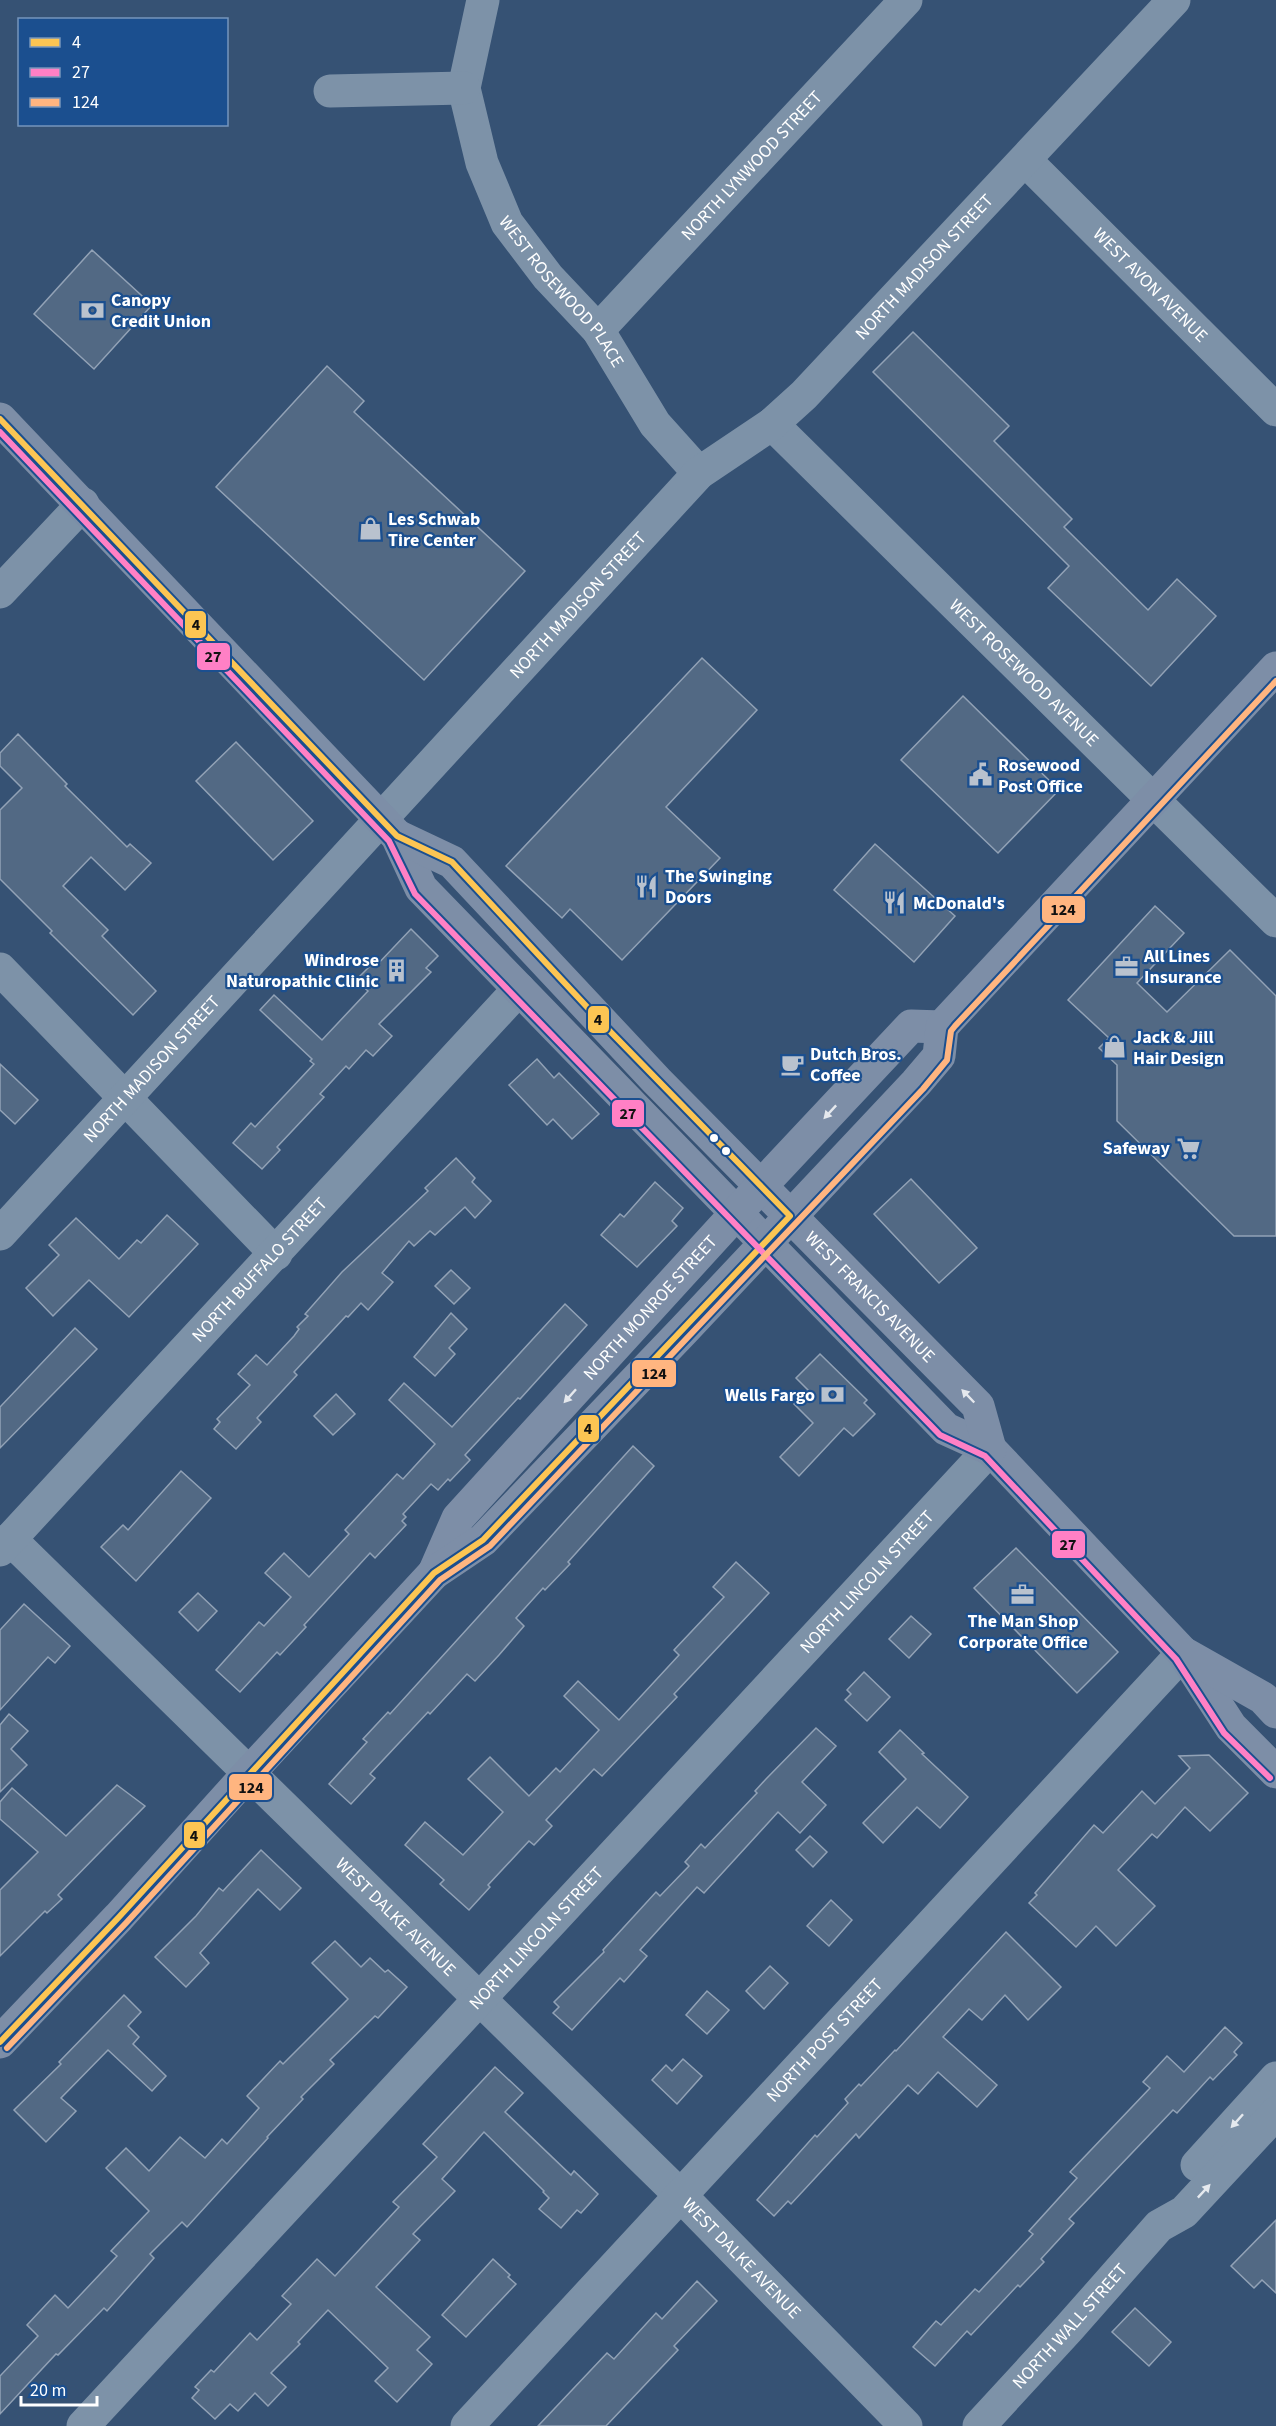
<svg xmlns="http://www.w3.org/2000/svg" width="1276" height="2426" viewBox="0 0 1276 2426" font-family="'Source Sans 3',sans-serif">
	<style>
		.building { fill: #526984; stroke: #92a2b6; stroke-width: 1.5 }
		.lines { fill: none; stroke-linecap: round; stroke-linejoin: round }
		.minor { stroke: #7d92a8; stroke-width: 33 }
		.major { stroke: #7d8ea7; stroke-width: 33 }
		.bus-1-casing { stroke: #1b4f8f; stroke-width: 10 }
		.bus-2-casing { stroke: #1b4f8f; stroke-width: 10 }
		.bus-3-casing { stroke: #1b4f8f; stroke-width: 10 }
		.bus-1 { stroke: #fcc553; stroke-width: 6 }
		.bus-2 { stroke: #ff80c5; stroke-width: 6 }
		.bus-3 { stroke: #ffb580; stroke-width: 6 }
		.oneway { fill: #e5e8ed }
		.oneway2 { fill: #e5e9ee }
		.bus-dot { fill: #fff; stroke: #1b4f8f; stroke-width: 2 }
		.labels { text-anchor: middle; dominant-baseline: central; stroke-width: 4.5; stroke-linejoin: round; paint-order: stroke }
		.street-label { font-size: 18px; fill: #fff; stroke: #1b4f8f }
		.poi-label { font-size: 18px; font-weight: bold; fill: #fff; stroke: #1b4f8f; text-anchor: start }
		.line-badge { stroke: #1b4f8f; stroke-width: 2 }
		.pale-badge-label { font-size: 16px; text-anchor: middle; font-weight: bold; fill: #111 }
	</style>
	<rect width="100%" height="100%" fill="#365274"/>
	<!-- building -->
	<g class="building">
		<polygon points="92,250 152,305 94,369 34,314"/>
		<polygon points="913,332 1009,426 994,441 1072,519 1064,527 1148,610 1177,579 1216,616 1151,686 1048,588 1069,566 873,372"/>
		<polygon points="327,366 364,401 354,412 525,571 424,680 216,487"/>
		<polygon points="702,658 757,710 666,807 720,858 622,960 570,909 562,918 506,866"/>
		<polygon points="963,696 1059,790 998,853 901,760"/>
		<polygon points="18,734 67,784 65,786 127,847 130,844 151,863 125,890 91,857 63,886 108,930 102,936 156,991 133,1015 50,933 52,931 0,879 0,810 22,788 0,766 0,753"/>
		<polygon points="236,742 313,821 273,860 196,781"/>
		<polygon points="875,844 955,916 914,962 834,890"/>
		<polygon points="1155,906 1184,933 1137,983 1167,1012 1230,950 1276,996 1276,1236 1234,1236 1117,1121 1117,1065 1099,1048 1109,1038 1068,1000"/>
		<polygon points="411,929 438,956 426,968 431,972 379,1024 392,1036 373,1056 366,1050 349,1069 346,1066 320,1094 324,1097 277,1147 280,1150 262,1169 233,1143 251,1123 255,1127 314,1064 310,1061 312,1059 260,1010 274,995 322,1040 368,991 356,980 372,964 375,967"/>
		<polygon points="537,1059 554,1078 559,1073 599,1114 572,1139 553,1119 547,1125 509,1085"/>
		<polygon points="0,1064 38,1100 15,1124 0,1110"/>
		<polygon points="456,1158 475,1178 472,1182 491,1201 475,1218 465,1207 435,1235 430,1231 414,1246 409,1241 382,1273 393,1282 368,1310 361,1303 348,1317 346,1316 294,1372 297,1375 257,1418 261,1422 236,1449 214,1429 220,1422 217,1419 250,1385 238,1374 256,1355 267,1365 294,1336 299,1329 297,1327 308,1316 305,1314 342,1272 428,1191 425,1188"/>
		<polygon points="911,1179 977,1248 939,1283 874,1214"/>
		<polygon points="655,1182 683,1208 672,1221 677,1226 637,1267 601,1235 620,1214 624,1217"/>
		<polygon points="167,1215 198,1244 129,1317 89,1280 53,1316 26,1288 59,1255 49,1245 76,1218 119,1259 137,1240 141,1243"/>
		<polygon points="451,1270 470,1288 454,1304 435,1286"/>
		<polygon points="565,1304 587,1325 520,1399 518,1398 465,1455 470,1460 450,1481 448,1479 438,1490 431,1484 403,1514 406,1517 402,1521 406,1525 375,1558 370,1553 304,1625 306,1627 280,1655 277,1652 240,1692 216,1670 259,1622 264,1626 291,1597 265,1573 284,1553 309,1577 349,1534 345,1530 397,1474 403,1479 435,1444 389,1400 404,1383 452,1427"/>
		<polygon points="451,1313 467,1329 449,1348 455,1354 435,1376 414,1357"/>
		<polygon points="75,1328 97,1349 0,1448 0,1407"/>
		<polygon points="820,1354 867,1400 864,1403 875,1414 853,1436 844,1428 799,1476 780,1457 813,1423 794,1404 808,1390 796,1378"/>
		<polygon points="336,1394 355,1414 333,1435 314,1416"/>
		<polygon points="633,1446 654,1466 568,1562 570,1564 545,1590 543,1588 516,1618 524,1626 499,1655 475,1681 467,1674 430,1714 428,1712 370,1774 375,1778 351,1804 329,1784 367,1742 363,1739 388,1712 390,1714"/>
		<polygon points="181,1471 211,1498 136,1581 101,1547 123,1525 128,1530"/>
		<polygon points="1016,1548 1118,1652 1077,1693 974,1588"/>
		<polygon points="736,1562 769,1593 674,1694 677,1697 602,1776 594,1769 546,1820 552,1826 534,1845 529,1841 488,1885 490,1887 469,1910 440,1884 444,1880 405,1845 425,1822 463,1855 503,1812 468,1779 490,1757 529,1796 556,1768 560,1772 599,1730 564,1696 578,1681 619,1720 679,1655 674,1650 724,1597 713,1587"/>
		<polygon points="198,1593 217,1611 198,1631 179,1612"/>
		<polygon points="24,1604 70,1646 55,1663 48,1657 0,1710 0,1630"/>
		<polygon points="911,1616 931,1634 909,1658 889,1639"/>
		<polygon points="864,1672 890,1697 867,1721 845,1700 851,1694 847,1690"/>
		<polygon points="9,1714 28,1731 11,1749 27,1765 0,1792 0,1725"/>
		<polygon points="816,1728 836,1746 802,1782 826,1805 800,1833 778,1812 704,1893 697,1887 640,1950 647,1956 624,1982 620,1978 572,2030 553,2013 559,2007 554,2002 604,1952 603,1950 656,1892 660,1896 689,1866 685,1862 701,1844 705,1848 757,1793 755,1791 766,1779"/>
		<polygon points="900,1730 924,1753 922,1754 968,1797 940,1828 917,1807 883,1843 863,1823 906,1779 879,1752"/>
		<polygon points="1209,1755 1248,1793 1210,1831 1185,1807 1157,1838 1152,1834 1118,1870 1155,1906 1116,1946 1096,1926 1076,1947 1029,1903 1037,1895 1035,1893 1094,1825 1103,1833 1142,1791 1155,1804 1190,1768 1179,1756"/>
		<polygon points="117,1785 145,1806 58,1895 62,1899 47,1913 45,1911 0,1956 0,1890 38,1852 0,1819 0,1802 12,1788 66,1836"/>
		<polygon points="810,1836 827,1852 813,1867 796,1850"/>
		<polygon points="261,1850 301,1888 280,1910 258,1889 200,1953 209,1963 186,1987 155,1957 196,1916 219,1888 223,1891"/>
		<polygon points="831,1900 852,1920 829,1946 807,1926"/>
		<polygon points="1006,1932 1061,1987 1028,2020 1005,1995 982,2020 969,2009 943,2037 997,2085 977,2107 938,2072 918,2094 908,2085 859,2138 856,2134 791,2204 788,2201 774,2216 757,2200 815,2135 817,2137 848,2103 845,2099 859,2084 861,2086 895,2050 896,2051"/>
		<polygon points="335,1941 361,1967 370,1958 385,1972 388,1970 407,1987 378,2018 375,2016 330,2060 334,2064 301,2097 303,2099 267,2137 268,2138 187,2227 182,2222 150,2254 154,2258 107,2311 104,2308 58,2355 56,2354 0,2414 0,2376 38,2336 27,2325 55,2295 68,2308 117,2256 111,2251 149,2211 106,2168 126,2148 149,2171 180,2137 205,2158 222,2139 227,2144 259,2108 247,2096 280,2061 283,2064 348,1999 312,1963"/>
		<polygon points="770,1966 788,1983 764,2009 746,1991"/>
		<polygon points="707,1991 729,2010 707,2034 686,2015"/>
		<polygon points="124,1995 141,2012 128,2026 139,2037 133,2044 166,2076 152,2091 108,2050 61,2098 76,2111 46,2142 14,2110 61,2064 59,2062"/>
		<polygon points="1225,2027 1242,2043 1234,2052 1237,2055 1213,2080 1210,2077 1177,2113 1173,2110 1069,2219 1074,2223 1041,2259 1044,2262 1020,2287 1018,2285 971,2335 967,2331 935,2366 913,2347 936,2321 941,2325 975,2289 979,2292 1033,2234 1029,2231 1077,2178 1070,2172 1150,2088 1143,2082 1167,2056 1184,2072"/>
		<polygon points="683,2059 702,2076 677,2104 652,2080 666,2065 672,2071"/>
		<polygon points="495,2067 523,2093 505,2112 571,2175 574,2171 598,2194 581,2213 577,2210 561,2228 539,2209 549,2198 543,2192 544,2191 484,2132 442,2179 455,2191 413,2234 420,2240 376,2287 430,2337 417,2350 432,2364 397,2402 375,2381 388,2368 328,2310 298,2342 300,2344 271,2373 286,2387 268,2406 255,2393 238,2411 230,2404 215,2419 192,2398 199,2390 195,2387 211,2370 214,2372 250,2333 257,2340 291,2304 282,2296 317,2259 335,2276 399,2207 393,2202 437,2157 423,2144"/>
		<polygon points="1276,2220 1276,2293 1262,2280 1254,2288 1231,2266"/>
		<polygon points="493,2259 510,2275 508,2277 516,2284 466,2337 442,2315"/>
		<polygon points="697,2281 717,2301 674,2346 678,2350 606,2426 538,2426 607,2353 614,2359 656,2313 662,2319"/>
		<polygon points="1135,2308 1171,2342 1149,2366 1112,2332"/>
	</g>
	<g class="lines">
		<!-- minor -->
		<g class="minor">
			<path id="s1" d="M483,0l-19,88 18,75 25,60 41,54 50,53 57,94 44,49"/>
			<polyline points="330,91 464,88"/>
			<path id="s2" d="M1025,160l251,250"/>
			<path id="s3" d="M598,330l308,-330"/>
			<path id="s4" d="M772,424l504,497"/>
			<polyline points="0,592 83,504"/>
			<polyline points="0,969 276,1254"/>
			<path id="s5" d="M0,1234l699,-761 73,-49 32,-29 370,-395"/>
			<path id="s6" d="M10,1539l671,657 225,230"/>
			<path id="s7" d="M0,1550l519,-561"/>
			<polyline points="1197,2165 1276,2078"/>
			<path id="s8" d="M83,2426l907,-977"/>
			<path id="s9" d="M467,2426l716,-773"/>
			<path id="s10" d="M979,2426l90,-98 90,-102 25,-14 92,-99"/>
		</g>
		<!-- major -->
		<g class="major">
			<polyline points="0,419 397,836 421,888 946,1429 990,1449 1183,1653 1231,1727 1276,1772"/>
			<path id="s11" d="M397,836l55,26 205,219 321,325 12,43"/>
			<path id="s12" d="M434,1573l24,-55 303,-332 150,-160 31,1"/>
			<polyline points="1187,1655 1263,1698 1276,1712"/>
			<polyline points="0,2042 119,1917 248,1774 434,1573 483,1540 683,1331 916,1083 939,1056 942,1027 948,1020 1276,668"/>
		</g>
		<defs>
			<polyline id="bus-1" points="0,419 397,836 452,862 601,1022 790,1216 483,1540 434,1573 119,1917 0,2042"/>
			<polyline id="bus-2" points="0,432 389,841 415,894 940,1435 985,1456 1176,1659 1224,1733 1270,1778"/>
			<polyline id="bus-3" points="7,2048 126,1923 440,1580 490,1546 923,1089 947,1060 951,1031 955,1026 1276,681"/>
		</defs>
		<!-- bus-1 casing -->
		<use href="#bus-1" class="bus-1-casing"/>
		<!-- bus-2 casing -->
		<use href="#bus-2" class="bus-2-casing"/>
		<!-- bus-3 casing -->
		<use href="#bus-3" class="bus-3-casing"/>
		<!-- bus-1 -->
		<use href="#bus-1" class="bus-1"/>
		<!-- bus-2 -->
		<use href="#bus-2" class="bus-2"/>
		<!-- bus-3 -->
		<use href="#bus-3" class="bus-3"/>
	</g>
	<!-- one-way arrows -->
	<defs><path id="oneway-solid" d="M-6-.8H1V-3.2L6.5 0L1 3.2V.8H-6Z" transform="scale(1.5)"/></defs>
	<g class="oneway">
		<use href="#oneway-solid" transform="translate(830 1112) rotate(133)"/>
		<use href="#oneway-solid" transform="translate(570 1396) rotate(132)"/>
		<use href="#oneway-solid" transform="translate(968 1396) rotate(-134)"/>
	</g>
	<g class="oneway2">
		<use href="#oneway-solid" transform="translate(1237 2121) rotate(132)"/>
		<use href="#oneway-solid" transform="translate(1204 2191) rotate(-47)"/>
	</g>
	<!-- icons -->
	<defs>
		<symbol id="bank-bare" viewBox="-9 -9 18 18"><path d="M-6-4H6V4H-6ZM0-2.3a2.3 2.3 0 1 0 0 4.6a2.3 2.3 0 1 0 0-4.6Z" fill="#b9c2ce" stroke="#1b4f8f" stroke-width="2.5" paint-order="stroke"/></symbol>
		<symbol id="shop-bare" viewBox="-9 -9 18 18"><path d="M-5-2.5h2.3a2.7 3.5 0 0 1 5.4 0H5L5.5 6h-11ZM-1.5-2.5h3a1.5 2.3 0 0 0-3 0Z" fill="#b9c2ce" stroke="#1b4f8f" stroke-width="2.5" paint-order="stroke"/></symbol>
		<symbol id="civic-bare" viewBox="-9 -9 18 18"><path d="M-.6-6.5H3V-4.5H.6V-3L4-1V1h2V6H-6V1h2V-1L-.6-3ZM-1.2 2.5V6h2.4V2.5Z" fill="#b9c2ce" stroke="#1b4f8f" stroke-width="2.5" paint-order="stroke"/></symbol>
		<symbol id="restaurant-bare" viewBox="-9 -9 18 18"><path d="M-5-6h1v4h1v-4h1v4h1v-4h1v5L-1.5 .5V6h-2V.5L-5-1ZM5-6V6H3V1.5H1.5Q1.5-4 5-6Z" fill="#b9c2ce" stroke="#1b4f8f" stroke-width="2.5" paint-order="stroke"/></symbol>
		<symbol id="office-bare" viewBox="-9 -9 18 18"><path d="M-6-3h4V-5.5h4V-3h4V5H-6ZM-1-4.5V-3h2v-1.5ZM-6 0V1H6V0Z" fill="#b9c2ce" stroke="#1b4f8f" stroke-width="2.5" paint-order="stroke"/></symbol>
		<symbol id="building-bare" viewBox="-9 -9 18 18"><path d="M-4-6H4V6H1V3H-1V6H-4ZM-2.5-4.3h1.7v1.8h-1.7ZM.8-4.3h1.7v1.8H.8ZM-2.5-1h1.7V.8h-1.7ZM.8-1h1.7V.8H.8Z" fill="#b9c2ce" stroke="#1b4f8f" stroke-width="2.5" paint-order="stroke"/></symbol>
		<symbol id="cafe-bare" viewBox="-9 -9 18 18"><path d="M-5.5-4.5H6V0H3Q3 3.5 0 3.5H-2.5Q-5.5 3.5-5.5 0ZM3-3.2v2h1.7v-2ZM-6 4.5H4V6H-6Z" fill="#b9c2ce" stroke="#1b4f8f" stroke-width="2.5" paint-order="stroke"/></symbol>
		<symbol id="supermarket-bare" viewBox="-9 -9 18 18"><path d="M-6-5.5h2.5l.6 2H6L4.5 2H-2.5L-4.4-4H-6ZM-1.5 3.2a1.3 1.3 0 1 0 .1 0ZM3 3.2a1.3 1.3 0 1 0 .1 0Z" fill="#b9c2ce" stroke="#1b4f8f" stroke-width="2.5" paint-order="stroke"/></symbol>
	</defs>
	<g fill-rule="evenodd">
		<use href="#bank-bare" x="76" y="294" width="33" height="33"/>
		<use href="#shop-bare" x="354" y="512" width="33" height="33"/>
		<use href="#civic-bare" x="964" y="758" width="33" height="33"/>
		<use href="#restaurant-bare" x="630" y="870" width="33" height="33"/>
		<use href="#restaurant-bare" x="878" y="886" width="33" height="33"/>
		<use href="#office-bare" x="1110" y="950" width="33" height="33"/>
		<use href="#building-bare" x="380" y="954" width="33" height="33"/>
		<use href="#shop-bare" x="1098" y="1030" width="33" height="33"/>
		<use href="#cafe-bare" x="776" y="1048" width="33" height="33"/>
		<use href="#supermarket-bare" x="1172" y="1132" width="33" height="33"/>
		<use href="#bank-bare" x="816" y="1378" width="33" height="33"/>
		<use href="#office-bare" x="1006" y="1578" width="33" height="33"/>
	</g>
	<!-- markers -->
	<g class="bus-dot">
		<circle cx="714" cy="1138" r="5"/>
		<circle cx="726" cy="1151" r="5"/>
	</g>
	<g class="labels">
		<!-- street labels -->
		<g class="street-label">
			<text stroke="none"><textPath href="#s3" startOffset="225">NORTH LYNWOOD STREET</textPath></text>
			<text stroke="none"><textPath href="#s5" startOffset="1340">NORTH MADISON STREET</textPath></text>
			<text stroke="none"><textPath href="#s2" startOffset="177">WEST AVON AVENUE</textPath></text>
			<text stroke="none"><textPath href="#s1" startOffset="320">WEST ROSEWOOD PLACE</textPath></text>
			<text stroke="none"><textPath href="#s5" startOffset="854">NORTH MADISON STREET</textPath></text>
			<text stroke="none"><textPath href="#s4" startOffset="354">WEST ROSEWOOD AVENUE</textPath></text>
			<text stroke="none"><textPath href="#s5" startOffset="224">NORTH MADISON STREET</textPath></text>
			<text stroke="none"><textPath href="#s7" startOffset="382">NORTH BUFFALO STREET</textPath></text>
			<text stroke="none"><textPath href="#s11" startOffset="664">WEST FRANCIS AVENUE</textPath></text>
			<text stroke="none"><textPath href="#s12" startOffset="345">NORTH MONROE STREET</textPath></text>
			<text stroke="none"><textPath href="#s8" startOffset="1152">NORTH LINCOLN STREET</textPath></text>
			<text stroke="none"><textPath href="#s6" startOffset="540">WEST DALKE AVENUE</textPath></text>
			<text stroke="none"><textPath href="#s8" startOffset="666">NORTH LINCOLN STREET</textPath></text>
			<text stroke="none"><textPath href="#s9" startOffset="526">NORTH POST STREET</textPath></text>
			<text stroke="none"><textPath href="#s6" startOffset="1026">WEST DALKE AVENUE</textPath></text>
			<text stroke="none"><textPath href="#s10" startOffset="135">NORTH WALL STREET</textPath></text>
		</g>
		<!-- poi labels -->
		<g class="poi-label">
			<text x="111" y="300">Canopy<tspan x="111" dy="21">Credit Union</tspan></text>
			<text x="388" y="519">Les Schwab<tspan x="388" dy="21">Tire Center</tspan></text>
			<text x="998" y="765">Rosewood<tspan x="998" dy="21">Post Office</tspan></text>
			<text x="665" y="876">The Swinging<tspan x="665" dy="21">Doors</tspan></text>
			<text x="913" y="903">McDonald's</text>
			<text x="1144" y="956">All Lines<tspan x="1144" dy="21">Insurance</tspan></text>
			<text x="379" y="960" text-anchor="end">Windrose<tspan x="379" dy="21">Naturopathic Clinic</tspan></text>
			<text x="1133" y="1037">Jack &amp; Jill<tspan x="1133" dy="21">Hair Design</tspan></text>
			<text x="810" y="1054">Dutch Bros.<tspan x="810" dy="21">Coffee</tspan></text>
			<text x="1170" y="1148" text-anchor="end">Safeway</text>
			<text x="815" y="1395" text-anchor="end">Wells Fargo</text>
			<text x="1023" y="1621" text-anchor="middle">The Man Shop<tspan x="1023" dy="21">Corporate Office</tspan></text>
		</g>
	</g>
	<g class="line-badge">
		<rect x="184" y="610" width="23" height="29" rx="6" fill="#fcc553"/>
		<rect x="196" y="642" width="35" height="29" rx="6" fill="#ff80c5"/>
		<rect x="1041" y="895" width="45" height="29" rx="6" fill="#ffb580"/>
		<rect x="587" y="1005" width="23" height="29" rx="6" fill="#fcc553"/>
		<rect x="611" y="1099" width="34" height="29" rx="6" fill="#ff80c5"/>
		<rect x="631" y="1359" width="46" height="29" rx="6" fill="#ffb580"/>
		<rect x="577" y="1414" width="23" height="29" rx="6" fill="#fcc553"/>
		<rect x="1051" y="1530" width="35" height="29" rx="6" fill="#ff80c5"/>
		<rect x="228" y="1773" width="45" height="28" rx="6" fill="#ffb580"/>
		<rect x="183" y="1821" width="23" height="28" rx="6" fill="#fcc553"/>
	</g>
	<g class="pale-badge-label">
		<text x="196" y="630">4</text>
		<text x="213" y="662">27</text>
		<text x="1063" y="915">124</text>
		<text x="598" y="1025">4</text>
		<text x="628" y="1119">27</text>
		<text x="654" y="1379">124</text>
		<text x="588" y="1434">4</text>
		<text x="1068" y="1550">27</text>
		<text x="251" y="1793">124</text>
		<text x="194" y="1841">4</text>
	</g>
	<!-- legend -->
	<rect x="18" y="18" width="210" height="108" fill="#1b4f8f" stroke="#7695bc" stroke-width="1.5"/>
	<rect x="30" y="38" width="30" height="9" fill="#fcc553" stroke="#7695bc" stroke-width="1.5"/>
	<text x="72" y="48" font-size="18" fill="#ffffff">4</text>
	<rect x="30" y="68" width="30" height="9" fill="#ff80c5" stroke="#7695bc" stroke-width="1.5"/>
	<text x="72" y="78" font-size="18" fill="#ffffff">27</text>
	<rect x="30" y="98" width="30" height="9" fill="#ffb580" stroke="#7695bc" stroke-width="1.5"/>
	<text x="72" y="108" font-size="18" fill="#ffffff">124</text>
	<!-- scale -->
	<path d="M21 2396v9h76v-9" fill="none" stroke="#ffffff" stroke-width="3"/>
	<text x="30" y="2396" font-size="18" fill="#ffffff" stroke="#1b4f8f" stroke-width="4.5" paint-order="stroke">20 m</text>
</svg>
